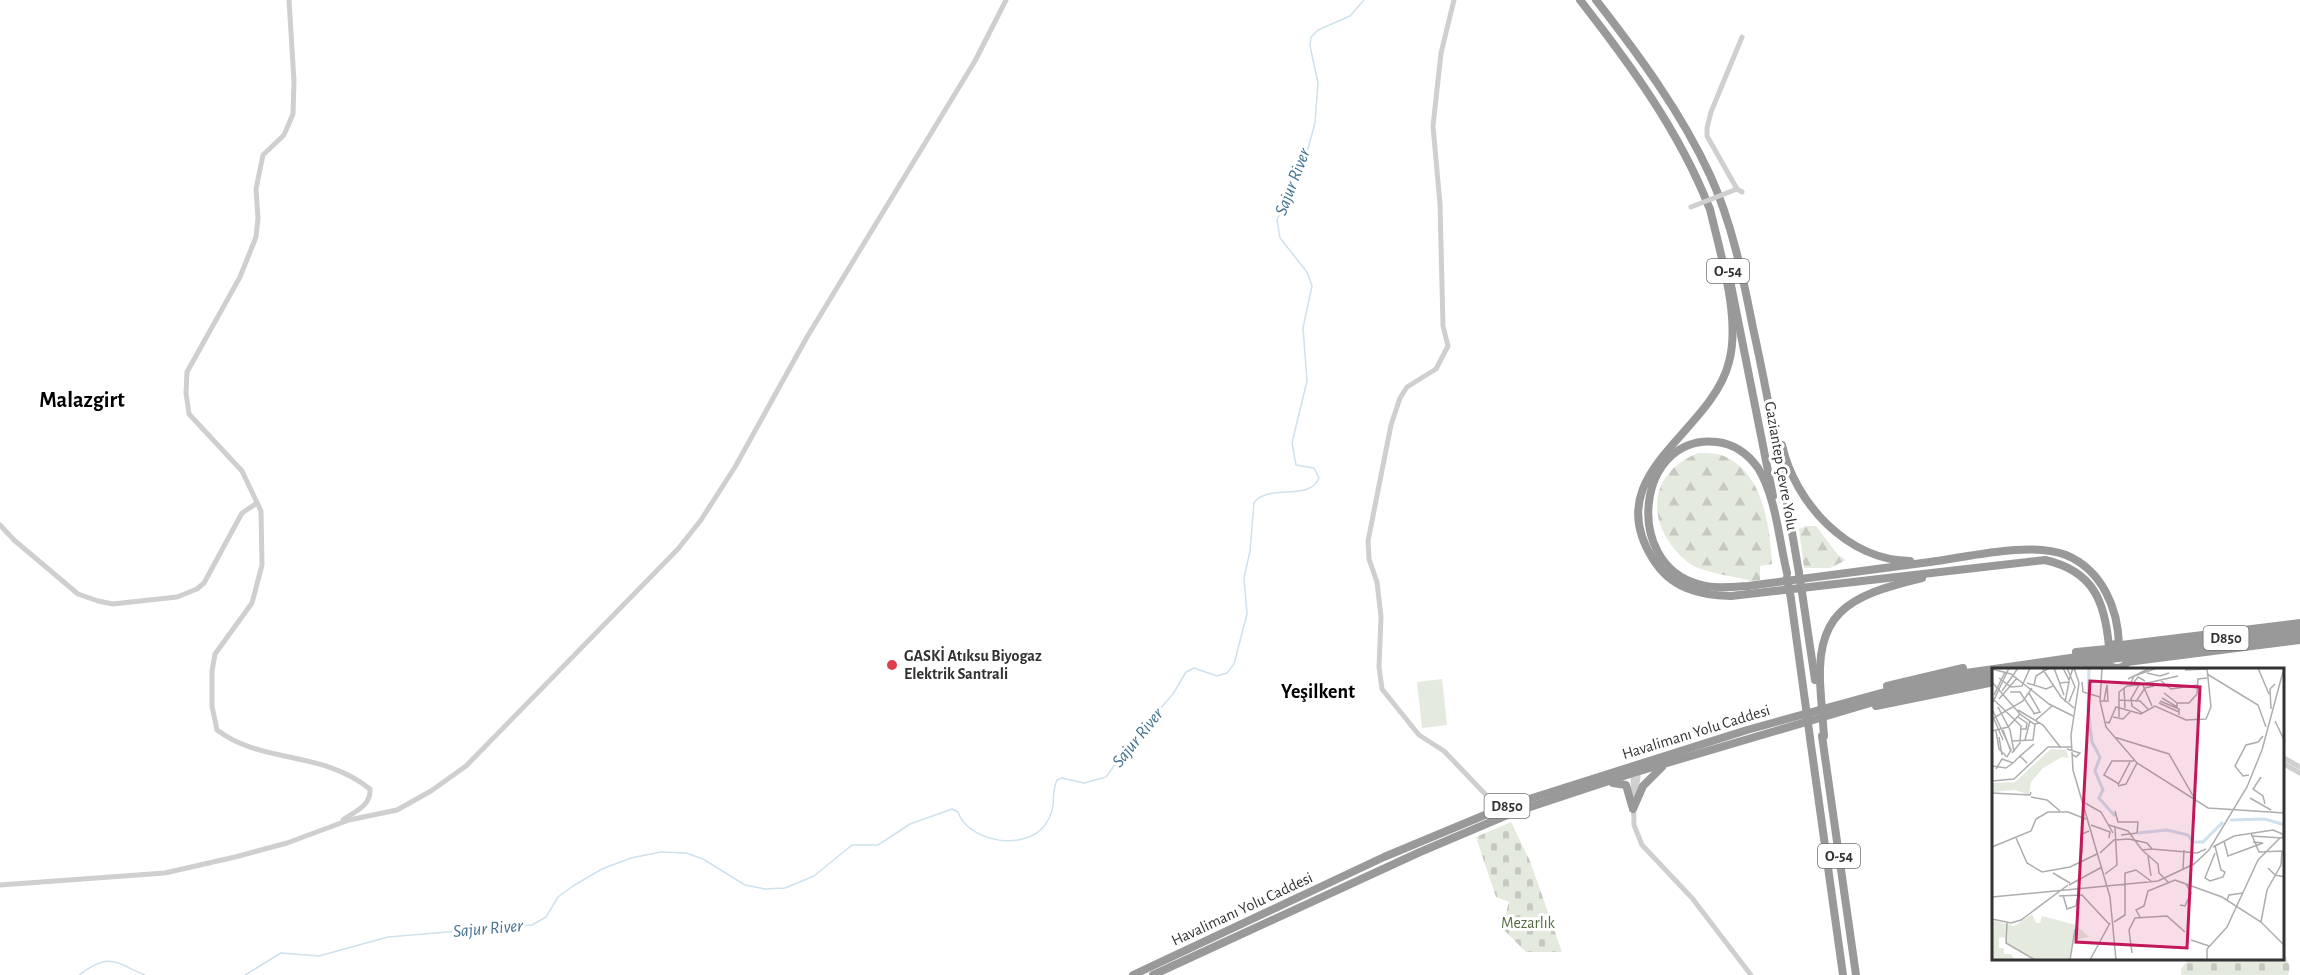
<svg xmlns="http://www.w3.org/2000/svg" width="2300" height="975" viewBox="0 0 2300 975" font-family="'Alegreya Sans',sans-serif">
	<style>
		.forest { fill: url(#forest-firs) }
		.cemetery { fill: url(#cemetery-stones) }
		.pitch { fill: #e5eade }
		.lines { fill: none; stroke-linecap: round; stroke-linejoin: round }
		.stream { stroke: #cee1ec; stroke-width: 1.5 }
		.minor { stroke: #cfcfcf; stroke-width: 5 }
		.highway { stroke: #999; stroke-width: 8 }
		.minor-bridge { stroke: #cfcfcf; stroke-width: 5 }
		.highway-bridge { stroke: #999; stroke-width: 8 }
		.poi-dot { fill: #de3e4c; stroke: #fff; stroke-width: 2 }
		.labels { text-anchor: middle; dominant-baseline: central; stroke-width: 6; stroke-linejoin: round; paint-order: stroke }
		.shield { fill: #fff; stroke: #707070; stroke-width: 1.5 }
		.shield-label { font-size: 15px; font-weight: bold; fill: #323232 }
		.street-label { font-size: 16px; fill: #323232; stroke: #fff }
		.poi-label { font-size: 16px; font-weight: bold; fill: #323232; stroke: #fff; text-anchor: start }
		.park-label { font-size: 16px; fill: #556c40; stroke: #fff }
		.water-label { font-size: 18px; font-style: italic; fill: #427391; stroke: #fff }
		.quarter-label { font-size: 20px; font-weight: bold; fill: #000; stroke: #fff }
		.district-label { font-size: 22px; font-weight: bold; fill: #000; stroke: #fff }
		.inset-river { fill: none; stroke: #cee1ec; stroke-width: 3 }
		.inset-road { fill: none; stroke: #adadad; stroke-width: 1.5 }
		.view { fill: #c2185b; fill-opacity: 0.15; stroke: #c2185b; stroke-width: 3 }
		.inset-edge { fill: none; stroke: #323232; stroke-width: 3 }
	</style>
	<defs>
		<pattern id="forest-firs" width="22" height="20" patternUnits="userSpaceOnUse" patternTransform="scale(1.5)"><rect width="22" height="20" fill="#e5eade"/><path d="M5 1l3.5 6h-7zM16 11l3.5 6h-7z" fill="#c5c9bf"/></pattern>
		<pattern id="cemetery-stones" width="16" height="16" patternUnits="userSpaceOnUse" patternTransform="scale(1.5)"><rect width="16" height="16" fill="#e5eade"/><path d="M2 7V4a2 2 0 0 1 4 0v3zM10 15v-3a2 2 0 0 1 4 0v3z" fill="#c5c9bf"/></pattern>
	</defs>
	<rect width="100%" height="100%" fill="#fff"/>
	<!-- forest -->
	<g class="forest">
		<path d="M1698,453c9,0 21,0 28,4 38,18 44,71 46,107l-12,2v14l-8,1c-15,-4 -52,-9 -63,-18 -43,-34 -45,-88 9,-110z"/>
		<polygon points="1806,526 1816,526 1838,555 1846,560 1830,568 1804,568 1799,529"/>
	</g>
	<!-- cemetery -->
	<g class="cemetery">
		<polygon points="1511,822 1530,861 1562,952 1526,952 1502,928 1509,902 1496,897 1476,837"/>
		<polygon points="2284,952 2290,967 2288,975 2181,975 2181,969 2189,959 2284,958"/>
	</g>
	<!-- pitch -->
	<polygon class="pitch" points="1442,679 1447,725 1422,728 1417,682"/>
	<g class="lines">
		<!-- stream -->
		<g class="stream">
			<path d="M79,975c31,-23 35,-13 66,0"/>
			<path d="M245,975l36,-22 38,3 69,-19 144,-12 14,-8 12,-20 15,-11 29,-17 29,-11 30,-6 25,1 17,6 42,26 20,4 20,-1 29,-12 38,-31h26l32,-21 42,-15 6,3c10,30 67,40 87,13 13,-17 5,-31 12,-45l5,-2 22,5 22,-6 29,-40 38,-43 13,-22 8,-4 23,8 10,-3 7,-9 13,-50 -3,-36 6,-27 4,-48c13,-20 56,-1 65,-25l-5,-10 -18,-3 -4,-22 15,-62 -4,-53 9,-42 -5,-14 -27,-34 -3,-18 30,-68 8,-29 3,-40 -8,-37 1,-9 7,-7 32,-14 14,-16"/>
		</g>
		<!-- minor -->
		<g class="minor">
			<path d="M289,0l5,81 -1,33 -9,21 -21,20 -7,34 2,29 -2,19 -16,40 -53,95 -1,21 3,21 53,57 19,40 1,54 -10,38 -37,51 -3,17v35l5,24c45,34 105,20 153,59 1,17 -15,22 -27,31"/>
			<polyline points="1454,0 1441,53 1433,126 1440,204 1443,326 1448,346 1436,369 1407,387 1400,398 1391,425 1368,541 1369,559 1377,582 1381,617 1379,667 1382,689 1419,735 1444,751 1487,796 1504,807"/>
			<polyline points="1742,37 1711,112 1707,128 1707,136 1737,189 1742,192"/>
			<polyline points="0,525 14,540 78,594 98,601 113,604 177,597 197,589 204,583 242,513 257,503"/>
			<polyline points="2113,668 2113,669"/>
			<polyline points="2123,669 2123,666"/>
			<polyline points="2284,758 2300,767"/>
			<polyline points="2284,764 2300,773"/>
			<polyline points="1633,772 1634,825 1642,845 1692,898 1751,975"/>
			<polyline points="1636,792 1639,769"/>
			<polyline points="1487,814 1487,796"/>
			<polyline points="0,885 165,873 235,857 287,843 349,820 397,810 431,791 466,766 678,549 701,520 735,467 807,337 975,61 1006,0"/>
		</g>
		<!-- highway -->
		<g class="highway">
			<path d="M1580,0c50,64 99,131 129,207"/>
			<path d="M1596,0c42,54 85,112 114,175 22,48 33,102 43,153 18,81 32,163 46,245"/>
			<path d="M1710,209c10,44 31,109 19,153 -18,72 -131,111 -76,197 18,29 45,36 78,37l314,-36c49,11 60,42 64,87"/>
			<polyline points="1728,270 1773,496"/>
			<path d="M1782,445c13,58 65,115 128,116"/>
			<path d="M1787,573c-8,-33 -11,-76 -29,-105 -10,-14 -24,-24 -41,-26 -80,-9 -95,121 -19,142 16,5 34,3 50,2 61,-8 121,-16 182,-24 38,-5 101,-21 136,-7 36,15 52,53 53,90"/>
			<polyline points="1791,599 1805,701"/>
			<polyline points="1803,599 1815,680"/>
			<circle cx="2117" cy="656" r="12"/>
			<polyline points="2121,645 2300,623"/>
			<polyline points="2152,647 2300,629"/>
			<polyline points="2076,652 2107,649"/>
			<polyline points="2153,654 2300,635"/>
			<polyline points="2127,662 2300,640"/>
			<polyline points="2034,669 2085,662"/>
			<polyline points="2085,669 2109,665"/>
			<polyline points="1887,686 1963,668"/>
			<path d="M1821,697c-8,-85 26,-101 101,-119"/>
			<polyline points="1876,706 1994,682"/>
			<polyline points="1822,736 1856,975"/>
			<polyline points="1810,738 1843,975"/>
			<polyline points="1613,783 1626,785 1632,806"/>
			<polyline points="1633,809 1643,786 1662,767"/>
			<polyline points="1133,975 1384,857 1504,807 1747,730 1892,690 1966,673 2084,656"/>
			<polyline points="1153,975 1420,852 1512,813 1633,773 1894,696 1994,675"/>
		</g>
		<!-- minor-bridge -->
		<polyline class="minor-bridge" points="1691,207 1737,189"/>
		<!-- highway-bridge -->
		<g class="highway-bridge">
			<polyline points="1799,573 1803,599"/>
			<polyline points="1787,578 1791,599"/>
			<polyline points="2084,656 2152,647"/>
			<polyline points="2085,662 2153,654"/>
			<polyline points="1821,697 1824,736"/>
			<polyline points="1805,701 1810,738"/>
		</g>
	</g>
	<!-- markers -->
	<circle class="poi-dot" cx="892" cy="665" r="6"/>
	<g class="labels">
		<!-- shield labels -->
		<g class="shield">
			<rect x="1707" y="259" width="42" height="24" rx="4.5"/>
			<rect x="2203.5" y="626" width="45" height="24" rx="4.5"/>
			<rect x="1484.5" y="794" width="45" height="24" rx="4.5"/>
			<rect x="1818" y="844" width="42" height="24" rx="4.5"/>
		</g>
		<g class="shield-label">
			<text x="1728" y="271">O-54</text>
			<text x="2226" y="638">D850</text>
			<text x="1507" y="806">D850</text>
			<text x="1839" y="856">O-54</text>
		</g>
		<!-- street labels -->
		<g class="street-label">
			<text transform="translate(1781 466) rotate(80)">Gaziantep Çevre Yolu</text>
			<text transform="translate(1696 732) rotate(-17)">Havalimanı Yolu Caddesi</text>
			<text transform="translate(1242 909) rotate(-25)">Havalimanı Yolu Caddesi</text>
		</g>
		<!-- poi labels -->
		<g class="poi-label">
			<text x="904" y="656">GASKİ Atıksu Biyogaz<tspan x="904" dy="18">Elektrik Santrali</tspan></text>
		</g>
		<!-- park labels -->
		<g class="park-label">
			<text x="1528" y="923">Mezarlık</text>
		</g>
		<!-- water labels -->
		<g class="water-label">
			<text transform="translate(1293 182) rotate(-69)">Sajur River</text>
			<text transform="translate(1138 738) rotate(-51)">Sajur River</text>
			<text transform="translate(488 929) rotate(-5)">Sajur River</text>
		</g>
		<!-- quarter labels -->
		<g class="quarter-label">
			<text x="1318" y="692">Yeşilkent</text>
		</g>
		<!-- district labels -->
		<g class="district-label">
			<text x="82" y="400">Malazgirt</text>
		</g>
	</g>
	<!-- overview -->
	<g transform="translate(1992 668)">
		<rect width="292" height="292" fill="#fff"/>
		<path d="M59,81l15,1 3,8 -7,-1 -19,11 -12,14 -2,13 -14,-5 -23,2v-9l23,-1z" fill="#e5eade"/>
		<path d="M40,246l4,9h4l2,-7 34,9 13,12 -16,3 -4,20h-33l-29,-16 -3,-7 -5,1v10h5v6h7l4,6h-23v-40l22,6z" fill="#e5eade"/>
		<path class="inset-river" d="M97,0l-1,40 4,34 8,15 -5,14 8,19 -4,8 16,18M238,152l35,-1 20,6M146,165l29,-3 21,5 5,7h10l20,-20"/>
		<path class="inset-road" d="M50,0l19,29 13,11M62,0l10,27M71,0l6,12 4,-12M75,0l8,19 -6,15M82,0l5,15 -8,52 2,35 37,127 6,63M110,0l-2,33 6,26 31,36 71,45 77,5M266,0l11,26M0,1l19,5 38,30 24,12M193,2l22,-1M155,5l13,3 9,-3M215,6l51,31 8,22M7,10l12,9 11,-1 8,-18M136,11l22,-11M168,12l11,9 27,-4M0,14l28,32 14,10 6,-1M90,14l1,10 17,5M35,15l19,6 7,-3M68,15l9,-1 -4,20M150,15l10,23M42,17l2,-9 13,-8M138,17l4,-9 23,-8M140,17l6,-8 7,4M132,20l1,20M10,23l16,-23M18,24h10l14,21M37,25l11,19 -7,2M172,25l13,10h12l8,-9 1,-15 9,-1M2,27l11,-23M0,30l29,28 -1,17 -8,10M170,30l15,9v-4M7,31l18,-21M127,32l21,1 8,8M145,32l8,-12 9,-2M108,33h8l-1,-16 -3,16M168,33l19,8v6M167,35l20,9M0,36l17,-36M6,39l12,23 4,22M0,41l19,41 -4,7M279,41l-1,-20 5,-5M26,42l25,15 18,23M150,45l-10,-7 -1,-7 8,-14 39,-9M26,49l9,6 -1,6h-5M121,49l10,2 7,-7M127,49v-25l8,-6 12,-1M0,51l31,-18 9,-13M2,51l9,21M44,52l16,-14M283,53l10,21M114,54l3,1 7,-16 25,7 14,-8 31,14 20,-1 5,-12 -4,-39M11,62l8,22M0,63l16,-4 12,-13M4,63l3,18 8,8M7,69l3,18M122,69l55,17 27,47M33,72l5,-19M20,73l21,-1 2,-16M75,81l13,4 -4,4 -4,-3M35,95l-7,-7 14,-12M0,98l14,2 7,-5M4,101l6,-10 11,4 7,-7M257,107l-6,1 -8,-10 11,-21 12,-3 5,-6M269,109l-8,12 10,7 2,8M0,113l22,-2 34,-32h24M127,116l-15,-9 8,-14h22M126,117l12,-23M126,118l8,-2 11,-21M0,125l38,2 1,-3M39,129l16,3 13,11M258,130l21,12M93,135l16,9 12,21M123,143l3,11h20l-1,11 -16,2M99,157l19,7 -1,6M117,157l19,6 14,19 10,-1M259,165l8,19 23,-1 -1,14 -14,25 -6,32M259,168l31,2 3,-7M24,170l11,25 15,9 28,-5 27,-13M232,173l4,15 35,-13 -10,-1M223,178l6,24 4,2 -2,5 -13,4 -5,-3 10,-25M0,179l39,-16 5,-12 12,-7h20l18,7M221,179l21,-11 39,-6 12,5M150,182l16,14 1,9 10,10M90,185v-19l7,-3M108,185l14,-13 15,-1 18,4 5,6 45,4 9,-4M156,188l3,20M276,200l7,7 10,2M191,201l1,-19M61,205l17,10M113,206l12,-9 -2,-38M194,216l36,13 39,25 24,24M77,217l33,-18M71,227l4,14 9,-3 1,-7M67,228l23,-1 27,29M0,229l166,-16 36,-17 15,-14 38,-63 15,-37 22,-82M235,232l2,-5 14,-2M188,237l5,1 6,-13 -5,-9M148,249l-4,-7 8,-4 4,-15 27,-11 11,4M0,251l19,4 10,-3 47,-35M122,254l11,-7v-42l11,-3 15,11M15,255l-1,20 29,17M199,272l18,6M140,285l-3,-23 6,-12 32,-2 18,16M78,292l5,-31M98,292l20,-37M215,292v-11l20,-22 31,-67 22,-22"/>
		<path class="view" d="M98,13l110,6 -13,261 -111,-6z"/>
		<rect width="292" height="292" class="inset-edge"/>
	</g>
</svg>
